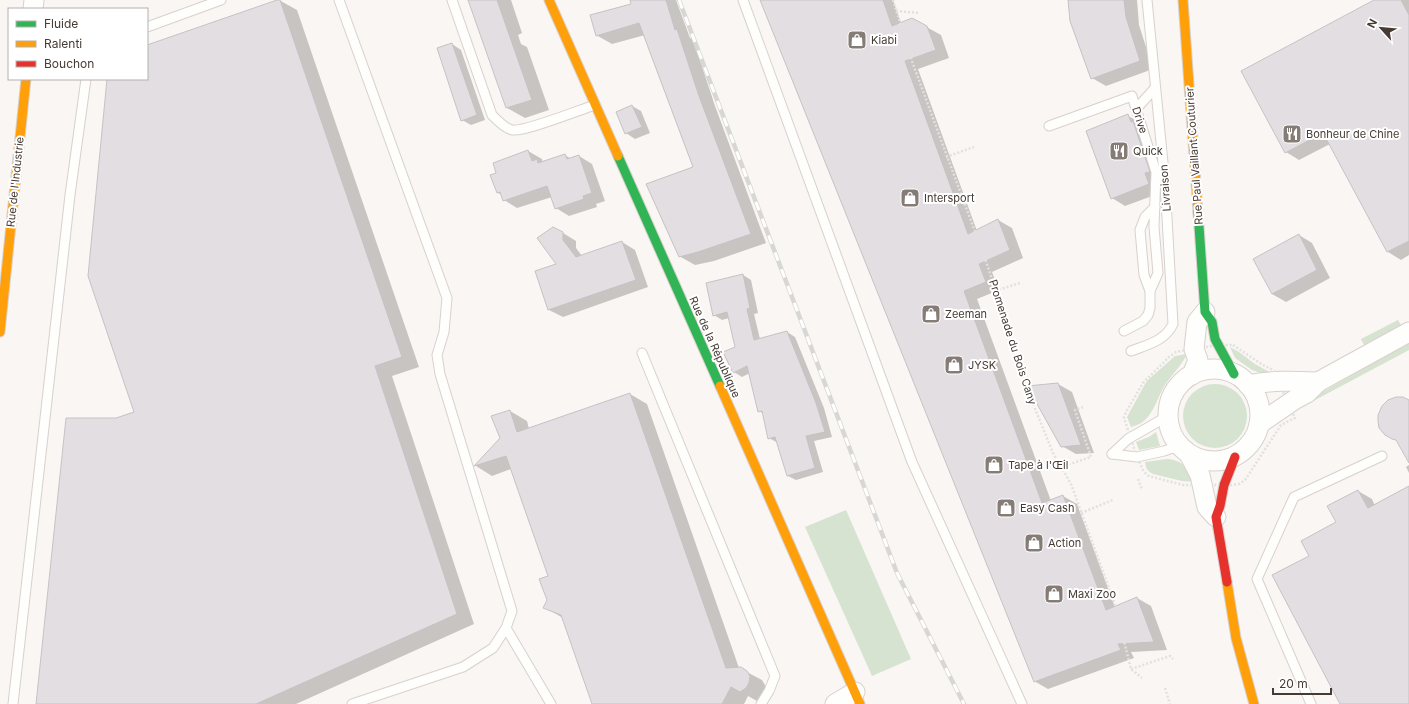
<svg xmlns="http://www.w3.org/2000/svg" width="1409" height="704" viewBox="0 0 1409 704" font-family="Inter,sans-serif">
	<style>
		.green { fill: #d7e3d1 }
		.shadow { fill: #0003 }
		.building { fill: #e2dee2; stroke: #c5c2c5 }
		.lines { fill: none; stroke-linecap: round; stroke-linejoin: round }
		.lane-casing { stroke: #d8d1cc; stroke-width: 11 }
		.street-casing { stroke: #d8d1cc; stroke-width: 21 }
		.fast-casing { stroke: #d8d1cc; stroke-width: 11 }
		.slow-casing { stroke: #d8d1cc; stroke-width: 11 }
		.jam-casing { stroke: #d8d1cc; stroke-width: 11 }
		.path { stroke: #e2e1e0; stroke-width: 2.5; stroke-dasharray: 2 2; stroke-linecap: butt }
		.lane { stroke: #fefefd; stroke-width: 9 }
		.street { stroke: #fefefd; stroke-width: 19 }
		.fast { stroke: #30b455; stroke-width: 9 }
		.slow { stroke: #ff9f0a; stroke-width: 9 }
		.jam { stroke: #e5322d; stroke-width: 9 }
		.rail-casing { stroke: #d8d7d5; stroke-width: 4.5 }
		.rail { stroke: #fff; stroke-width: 3; stroke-dasharray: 9; stroke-linecap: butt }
		.labels { text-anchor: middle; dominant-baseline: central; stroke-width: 4; stroke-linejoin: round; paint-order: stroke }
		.poi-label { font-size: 11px; fill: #463a33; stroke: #fff; text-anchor: start }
		.street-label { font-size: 11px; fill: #463a33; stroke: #fff }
	</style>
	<rect width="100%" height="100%" fill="#f9f6f3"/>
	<!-- green -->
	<g class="green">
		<polygon points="1398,320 1401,325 1364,345 1361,339"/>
		<polygon points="1409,343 1409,350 1302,407 1301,404"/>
		<polygon points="1230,347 1239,352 1255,364 1273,374 1263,374 1252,370 1235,358"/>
		<path d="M1187,354c-5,11 -13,18 -20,28 -12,17 -13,40 -36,45l-4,-10 18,-33 3,-4 27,-24z"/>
		<circle cx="1215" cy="416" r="32"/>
		<polygon points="1156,432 1160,446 1139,450 1136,442 1149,437"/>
		<path d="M1167,459c17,1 20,10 29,23l-14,-1 -29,-7c-6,-3 -7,-6 -8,-12z"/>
		<polygon points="846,510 911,659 872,676 805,527"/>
	</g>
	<!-- shadow -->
	<g class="shadow">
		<polygon points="279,0 297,10 419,367 392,376 474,624 296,704 37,704 116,419 135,412 147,79 147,46"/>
		<polygon points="470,0 511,0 522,33 518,35 521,44 527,47 549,110 525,118 507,108"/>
		<polygon points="631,0 676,0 690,38 693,39 715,106 766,243 714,261 695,265 679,256 694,167 645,35 612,44 596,35 632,4"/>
		<polygon points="762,0 893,0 901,23 912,19 941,35 949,58 918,69 977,231 998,220 1012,228 1023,258 992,272 999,290 977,299 1051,501 1063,496 1077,504 1115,607 1137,598 1151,606 1167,650 1131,652 1134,658 1048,689 1034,681"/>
		<polygon points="1069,0 1137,0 1139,25 1153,69 1106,86 1092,78"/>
		<polygon points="1377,0 1409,0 1409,255 1401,260 1388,252 1330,144 1299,160 1286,152"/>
		<polygon points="452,44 461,50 485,120 471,125 462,120"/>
		<polygon points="632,106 641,111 650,133 635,139 626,133"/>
		<polygon points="1128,116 1142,123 1163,179 1159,181 1163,192 1125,206 1112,198"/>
		<polygon points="528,151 542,159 543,163 565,155 571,159 579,156 592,164 605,201 596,204 597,207 569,216 556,208 552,197 517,208 504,200 502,195 498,193 498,173"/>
		<polygon points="563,233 576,241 576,248 582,256 622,242 635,250 648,287 563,317 549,310 536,272 558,264"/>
		<polygon points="1299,235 1312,243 1330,278 1286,302 1272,294"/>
		<polygon points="743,275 751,280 758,313 754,314 760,339 787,332 795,337 824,408 832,437 814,441 823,472 796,480 788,476 778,443 769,438 764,414 759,411 750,373 742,377 734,372 736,348 729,318 722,320 714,315"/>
		<polygon points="1058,384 1072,392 1094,453 1076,454 1062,446"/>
		<polygon points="630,394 647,404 739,668 762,680 766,687 763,698 757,701 748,696 744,704 593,704 563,618 544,607 548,600 549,576 511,469 492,476 476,466 501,439 510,411 527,421 529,429"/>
		<polygon points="1409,465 1409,473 1406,467"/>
		<polygon points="1409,488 1409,704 1341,704 1310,556 1337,522 1358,491 1372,499 1375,506"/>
	</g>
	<!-- building -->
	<g class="building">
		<polygon points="277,0 280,0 402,357 375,366 457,614 256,704 36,704 66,418 116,418 134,412 88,276 107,79 147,79 147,45"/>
		<polygon points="468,0 497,0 532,100 506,108"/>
		<polygon points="630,0 666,0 675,30 677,29 699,96 751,234 698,252 679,257 646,184 693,167 639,23 596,36 590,15 631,4"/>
		<polygon points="760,0 883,0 892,26 912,18 927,26 936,50 905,61 968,234 998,219 1010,250 979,264 986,282 964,291 1042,503 1063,495 1106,610 1137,597 1154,642 1118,644 1121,650 1034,682"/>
		<polygon points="1068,0 1124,0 1126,17 1140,61 1091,79 1070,21"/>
		<polygon points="1374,0 1401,0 1409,15 1409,241 1387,252 1323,133 1285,153 1241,71"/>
		<polygon points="452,43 477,115 461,121 437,48"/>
		<polygon points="632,105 642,127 625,134 616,112"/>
		<polygon points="1128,114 1131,122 1133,121 1150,172 1145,173 1149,184 1111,199 1086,131"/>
		<polygon points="528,150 532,161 537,159 538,163 565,154 567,159 579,155 592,193 583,196 584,199 555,209 547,186 503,201 500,192 497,193 490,175 496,173 493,163"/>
		<polygon points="553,227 563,232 563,240 576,257 622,241 636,280 548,310 535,271 556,264 537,238"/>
		<polygon points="1299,234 1317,270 1272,294 1253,259"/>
		<polygon points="743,274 750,308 747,309 754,340 787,331 816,403 825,432 806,436 815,468 787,476 775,437 768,439 762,411 758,412 747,366 733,373 723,352 735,347 727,312 713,316 706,283"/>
		<polygon points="1058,383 1060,388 1081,445 1061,447 1027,386"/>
		<polygon points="630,393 726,668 741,667 747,671 750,676 749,683 746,688 740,692 731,687 722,704 592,704 561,615 543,608 547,600 539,579 548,576 506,456 474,466 500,438 491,416 510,410 517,432"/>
		<polygon points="1396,397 1403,397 1409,400 1409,463 1396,440 1392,439 1385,435 1379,428 1378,421 1378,415 1382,406 1388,400"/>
		<polygon points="1409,486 1409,704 1340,704 1272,575 1309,556 1301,541 1336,522 1327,506 1358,490 1368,508"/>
	</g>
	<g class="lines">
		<defs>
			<g id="lane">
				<polyline points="339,0 447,298 444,332 437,355 440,374 512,611 506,628 493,648 463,667 352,704"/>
				<path d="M452,0l40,115c5,5 12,13 20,15 13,2 67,-20 83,-25"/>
				<polyline points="743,0 912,462 1022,704"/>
				<polyline points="147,27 221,0"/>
				<polyline points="1137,108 1155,88"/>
				<polyline points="1049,126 1132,96 1156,172 1154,227 1158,273 1150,291 1150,308 1148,315 1143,321 1124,331"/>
				<polyline points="1150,291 1144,275 1140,230 1145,217 1155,207"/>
				<path d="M1131,351c16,-6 34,-10 42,-27l-8,-141 -18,-183"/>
				<polyline points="642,353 775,676 769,691 761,704"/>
				<polyline points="1112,454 1137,457 1164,451 1179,446"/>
				<polyline points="1112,454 1128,439 1168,416"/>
				<polyline points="506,628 551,704"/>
				<polyline points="13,704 70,195 86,79"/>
				<polyline points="1311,704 1257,579 1294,497 1382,456"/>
			</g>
			<g id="street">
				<polyline points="33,9 34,0"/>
				<circle cx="1214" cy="415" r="46"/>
				<polyline points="1192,375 1198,360 1194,349 1197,322 1205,312"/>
				<path d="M1248,385c24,-5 46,-4 70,-3"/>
				<polyline points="1259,424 1294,400 1307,393 1318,382 1409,332"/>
				<polyline points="1189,454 1200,475 1207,507 1216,517"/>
				<polyline points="835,704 855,692"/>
			</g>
			<g id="fast">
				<polyline points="618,156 720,386"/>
				<polyline points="1198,212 1205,312 1212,322 1215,339 1234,374"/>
			</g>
			<g id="slow">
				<polyline points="549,0 618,156"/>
				<polyline points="1183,0 1198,212"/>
				<polyline points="0,332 26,79"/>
				<polyline points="720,386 860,704"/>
				<polyline points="1227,582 1236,638 1254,704"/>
			</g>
			<polyline id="jam" points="1227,582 1216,517 1220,506 1224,485 1235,457"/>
		</defs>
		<!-- lane casing -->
		<use href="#lane" class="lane-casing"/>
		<!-- street casing -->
		<use href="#street" class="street-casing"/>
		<!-- fast casing -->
		<use href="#fast" class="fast-casing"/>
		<!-- slow casing -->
		<use href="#slow" class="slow-casing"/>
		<!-- jam casing -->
		<use href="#jam" class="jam-casing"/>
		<!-- path -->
		<g class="path">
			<polyline points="893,0 913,64 988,267 1023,379 1053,453 1071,484 1114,602 1131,669 1142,678"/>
			<polyline points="896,11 920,13"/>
			<polyline points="946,157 974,147"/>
			<polyline points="995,291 1020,283"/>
			<polygon points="1233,345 1263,365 1273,370 1277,374 1285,397 1295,418 1281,425 1245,480 1239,484 1232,485 1183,485 1149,476 1144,472 1137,457 1124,418 1126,412 1143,383 1169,357 1176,352 1187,350 1218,345"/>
			<polyline points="1061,467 1091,457 1075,410 1083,407"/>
			<polyline points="1138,479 1142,490"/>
			<polyline points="1081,513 1113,500"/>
			<polyline points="1131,669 1170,656 1173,659"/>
			<polyline points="1165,688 1170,704"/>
		</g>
		<!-- lane -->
		<use href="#lane" class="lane"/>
		<!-- street -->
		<use href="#street" class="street"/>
		<!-- fast -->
		<use href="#fast" class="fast"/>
		<!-- slow -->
		<use href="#slow" class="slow"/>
		<!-- jam -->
		<use href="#jam" class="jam"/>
		<defs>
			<polyline id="rail" points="679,0 897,573 964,704"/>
		</defs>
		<!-- rail casing -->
		<use href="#rail" class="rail-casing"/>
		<!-- rail -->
		<use href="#rail" class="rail"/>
	</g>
	<!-- icons -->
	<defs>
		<symbol id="shop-square" viewBox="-11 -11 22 22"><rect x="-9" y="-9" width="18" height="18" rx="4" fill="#857c76" stroke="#fff"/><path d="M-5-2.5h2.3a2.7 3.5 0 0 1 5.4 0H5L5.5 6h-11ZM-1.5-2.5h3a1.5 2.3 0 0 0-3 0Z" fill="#fff"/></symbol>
		<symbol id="restaurant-square" viewBox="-11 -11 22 22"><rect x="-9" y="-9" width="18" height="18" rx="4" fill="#857c76" stroke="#fff"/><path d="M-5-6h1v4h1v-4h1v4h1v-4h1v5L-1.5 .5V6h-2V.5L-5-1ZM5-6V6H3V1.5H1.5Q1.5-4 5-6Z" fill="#fff"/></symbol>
	</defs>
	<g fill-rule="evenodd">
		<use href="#shop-square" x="846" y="29" width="22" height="22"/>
		<use href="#restaurant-square" x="1281" y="123" width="22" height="22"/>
		<use href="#restaurant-square" x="1108" y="140" width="22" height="22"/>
		<use href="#shop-square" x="899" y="187" width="22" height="22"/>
		<use href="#shop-square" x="920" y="303" width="22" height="22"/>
		<use href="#shop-square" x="943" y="354" width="22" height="22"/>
		<use href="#shop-square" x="983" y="454" width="22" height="22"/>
		<use href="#shop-square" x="995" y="497" width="22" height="22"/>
		<use href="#shop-square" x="1023" y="532" width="22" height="22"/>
		<use href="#shop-square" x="1043" y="583" width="22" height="22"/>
	</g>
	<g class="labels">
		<!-- poi labels -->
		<g class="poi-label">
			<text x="871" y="40">Kiabi</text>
			<text x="1306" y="134">Bonheur de Chine</text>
			<text x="1133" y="151">Quick</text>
			<text x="924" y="198">Intersport</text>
			<text x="945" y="314">Zeeman</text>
			<text x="968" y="365">JYSK</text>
			<text x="1008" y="465">Tape à l'Œil</text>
			<text x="1020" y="508">Easy Cash</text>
			<text x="1048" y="543">Action</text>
			<text x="1068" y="594">Maxi Zoo</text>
		</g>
		<!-- street labels -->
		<g class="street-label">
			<text transform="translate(1140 120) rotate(72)">Drive</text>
			<text transform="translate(1194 156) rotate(-94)">Rue Paul Vaillant Couturier</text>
			<text transform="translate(15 182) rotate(-84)">Rue de l'Industrie</text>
			<text transform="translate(1165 188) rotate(-94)">Livraison</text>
			<text transform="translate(1013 342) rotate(72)">Promenade du Bois Cany</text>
			<text transform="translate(715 347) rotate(66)">Rue de la République</text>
		</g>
	</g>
	<!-- legend -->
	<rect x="8" y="8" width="140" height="72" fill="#ffffff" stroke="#b5b0ad"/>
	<rect x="16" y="21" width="20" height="6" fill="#30b455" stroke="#b5b0ad"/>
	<text x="44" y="28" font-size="12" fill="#463a33">Fluide</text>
	<rect x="16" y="41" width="20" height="6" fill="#ff9f0a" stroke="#b5b0ad"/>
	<text x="44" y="48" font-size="12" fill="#463a33">Ralenti</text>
	<rect x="16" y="61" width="20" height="6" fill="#e5322d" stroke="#b5b0ad"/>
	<text x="44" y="68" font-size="12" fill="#463a33">Bouchon</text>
	<!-- north arrow -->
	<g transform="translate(1381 28) rotate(297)" stroke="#ffffff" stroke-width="3" paint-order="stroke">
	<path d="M0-3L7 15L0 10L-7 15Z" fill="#463a33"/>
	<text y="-6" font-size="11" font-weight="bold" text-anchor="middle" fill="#463a33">N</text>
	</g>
	<!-- scale -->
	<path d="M1273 688v6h58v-6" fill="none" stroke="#463a33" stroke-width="2"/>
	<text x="1279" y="688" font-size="12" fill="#463a33" stroke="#ffffff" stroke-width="3" paint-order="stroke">20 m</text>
</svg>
